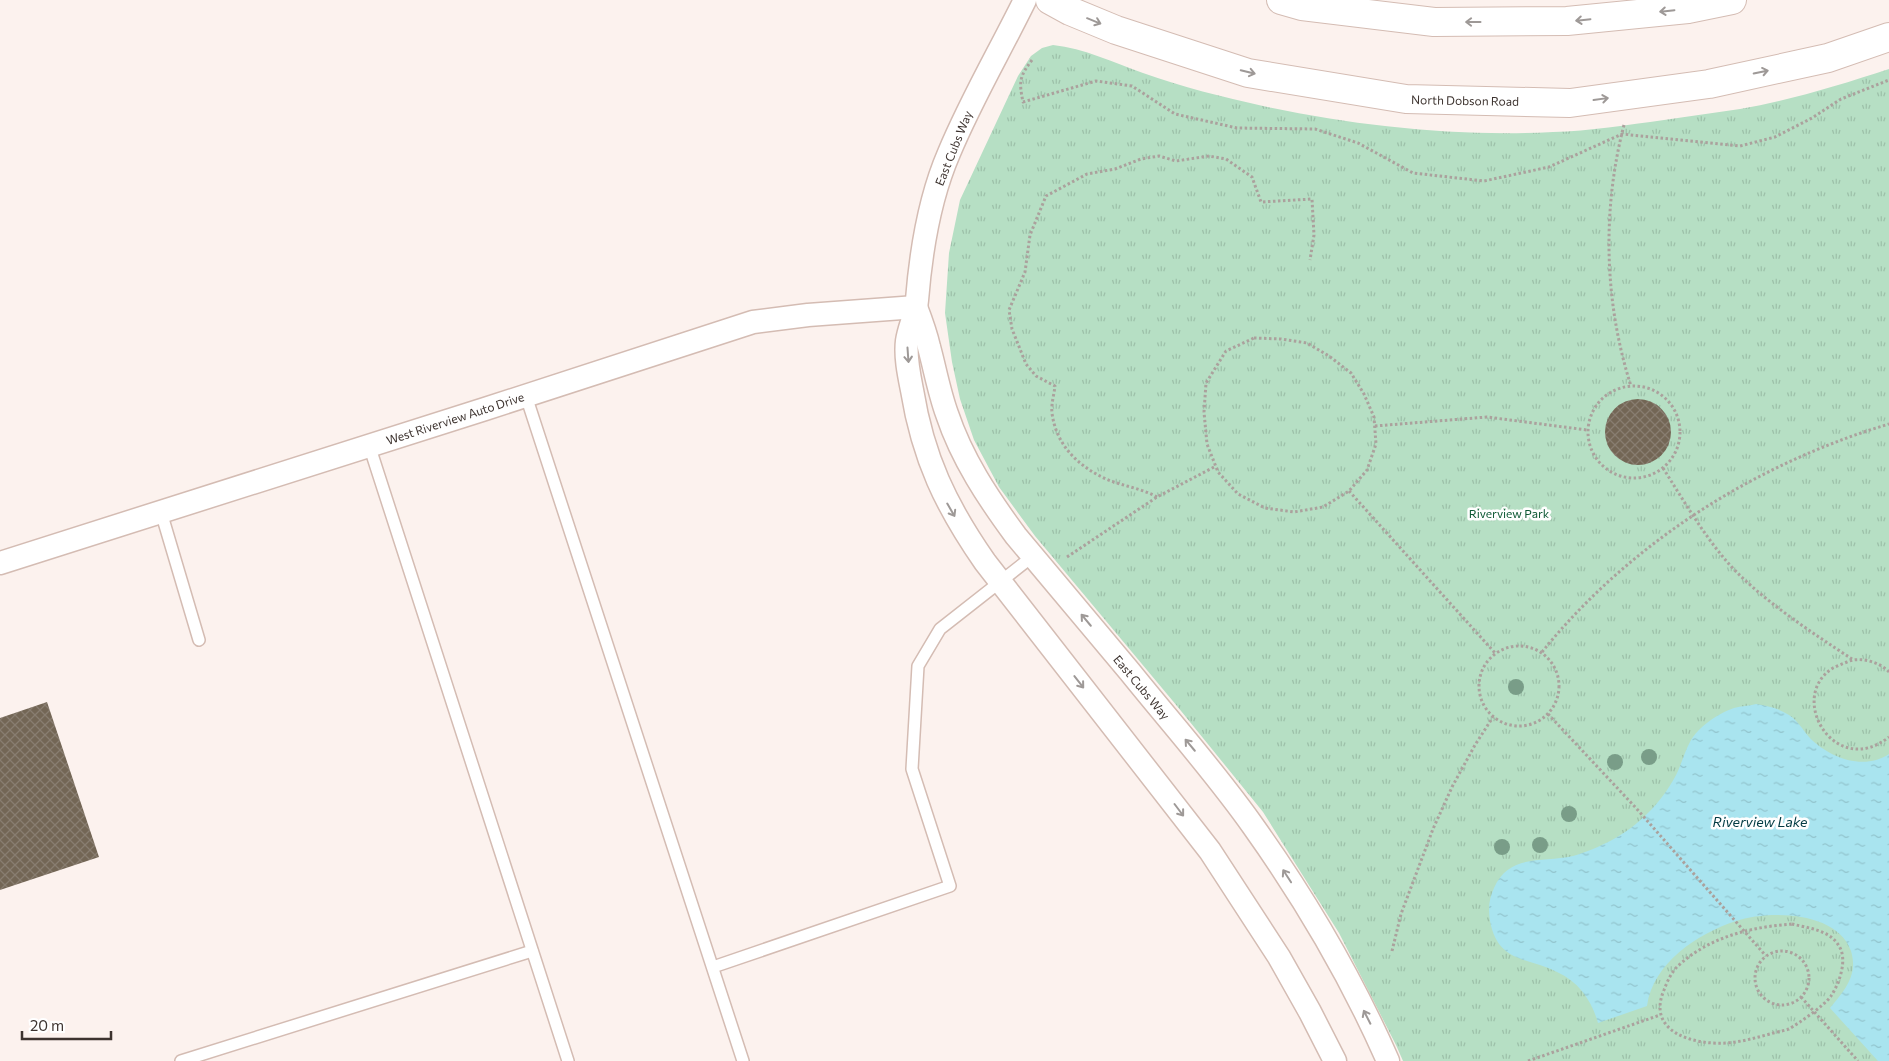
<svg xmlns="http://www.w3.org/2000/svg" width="1889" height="1061" viewBox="0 0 1889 1061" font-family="Commissioner,sans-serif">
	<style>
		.park { fill: url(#park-tufts) }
		.water { fill: url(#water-ripples) }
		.building { fill: url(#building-cross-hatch) }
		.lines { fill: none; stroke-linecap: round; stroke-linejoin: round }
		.lane-casing { stroke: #d4bcb3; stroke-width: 14 }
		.street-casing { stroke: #d4bcb3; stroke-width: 25 }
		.secondary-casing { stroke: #d4bcb3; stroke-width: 30 }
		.path { stroke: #aba19d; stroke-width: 3; stroke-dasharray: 2.5 2.5; stroke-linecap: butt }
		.lane { stroke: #fff; stroke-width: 11 }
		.street { stroke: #fff; stroke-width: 22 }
		.secondary { stroke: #fff; stroke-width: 28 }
		.tree { fill: #799d88 }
		.oneway { stroke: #9e9997 }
		.labels { text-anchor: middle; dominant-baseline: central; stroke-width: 5; stroke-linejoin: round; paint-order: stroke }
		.street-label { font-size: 12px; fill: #3d332f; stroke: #fff }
		.park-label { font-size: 12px; fill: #0d5834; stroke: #fff }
		.water-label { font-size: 14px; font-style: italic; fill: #023b43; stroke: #fff }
	</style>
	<defs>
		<pattern id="park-tufts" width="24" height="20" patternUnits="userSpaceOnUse" patternTransform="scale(1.25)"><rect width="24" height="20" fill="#b6dfc4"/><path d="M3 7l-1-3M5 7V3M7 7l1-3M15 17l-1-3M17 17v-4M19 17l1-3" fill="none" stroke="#9dc0a9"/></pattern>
		<pattern id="water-ripples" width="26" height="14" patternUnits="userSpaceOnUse" patternTransform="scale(1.25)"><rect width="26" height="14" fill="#a9e4ef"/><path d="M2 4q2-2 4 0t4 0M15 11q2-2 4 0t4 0" fill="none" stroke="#92c4cd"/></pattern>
		<pattern id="building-cross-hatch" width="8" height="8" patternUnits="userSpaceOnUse" patternTransform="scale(1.25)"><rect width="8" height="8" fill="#736655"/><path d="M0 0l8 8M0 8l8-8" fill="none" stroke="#887d70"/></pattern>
	</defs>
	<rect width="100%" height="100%" fill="#fcf2ee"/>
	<!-- park -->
	<path class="park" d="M1053,45c31,3 61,18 90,28 39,14 80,24 120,33 94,20 194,31 290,26 37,-1 74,-7 111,-12 25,-4 51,-7 76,-11 51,-9 100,-24 149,-40v992h-486l-7,-16 -57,-112 -76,-121 -86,-106 -142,-170 -36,-49 -25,-47 -14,-41 -8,-37 -7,-49 4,-60 11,-53 58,-124 13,-20 11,-8z"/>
	<!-- water -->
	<path class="water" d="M1756,704c12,2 22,4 33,11 9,6 13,14 20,22 20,21 55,34 80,17v307h-11l-48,-53c8,-10 19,-22 22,-35 2,-7 1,-15 -1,-22 -14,-40 -82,-41 -115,-30 -39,13 -83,42 -89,85l-49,17c-6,-22 -19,-41 -41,-51 -30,-15 -59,-9 -67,-51 -2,-13 -1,-22 4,-33 15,-35 49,-25 79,-32 11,-3 28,-10 39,-16 26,-14 49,-37 63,-63 6,-11 9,-24 15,-35 8,-15 27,-28 44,-34 7,-2 15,-2 22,-4z"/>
	<!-- building -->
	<g class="building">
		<circle cx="1638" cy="432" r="33"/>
		<polygon points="47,702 99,857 0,890 0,718"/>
	</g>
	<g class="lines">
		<defs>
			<g id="lane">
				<polyline points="526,396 743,1061"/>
				<polyline points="369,445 568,1061"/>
				<polyline points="161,512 199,640"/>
				<polyline points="713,967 950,886 912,769 918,666 940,629 1033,556"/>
				<polyline points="181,1061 532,951"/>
			</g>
			<g id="street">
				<path d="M1025,0c-25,51 -54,100 -76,153 -20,46 -28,97 -32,147 -1,14 -8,27 -10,41 -2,15 2,34 5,49 11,68 34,116 73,172l225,289 69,106 31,55 25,49"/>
				<path d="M916,307c5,13 10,27 13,40 6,22 10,45 18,67 15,45 41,84 69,122 38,45 76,91 114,136 41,51 85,100 123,154 52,73 99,153 135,235"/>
				<polyline points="0,563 485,409 753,322 808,315 916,307"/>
			</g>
			<g id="secondary">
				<polyline points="1050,0 1070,11 1116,30 1248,73 1406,99 1570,103 1709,84 1828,58 1889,37"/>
				<polyline points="1281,0 1302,6 1434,22 1567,21 1688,9 1732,0"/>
			</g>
		</defs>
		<!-- lane casing -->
		<use href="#lane" class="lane-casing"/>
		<!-- street casing -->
		<use href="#street" class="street-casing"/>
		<!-- secondary casing -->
		<use href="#secondary" class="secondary-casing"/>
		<!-- path -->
		<g class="path">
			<path d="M1032,60c-13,17 -13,22 -9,42l73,-21 36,5 43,28 62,14 78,1 43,14 55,30 71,8 65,-14 73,-33 118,12 35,-9 37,-19 29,-19 48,-19"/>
			<path d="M1624,125c-22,84 -20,177 7,261"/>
			<polygon points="1254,338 1281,339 1307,343 1329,356 1351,373 1364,394 1374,417 1376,444 1367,470 1349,491 1323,507 1294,512 1265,508 1238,494 1218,472 1207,444 1204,412 1206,383 1226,351"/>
			<circle cx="1634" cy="432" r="46"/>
			<polyline points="1375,426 1487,417 1587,430"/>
			<path d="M1663,468c19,30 37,61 60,89 31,38 88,75 129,102"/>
			<polyline points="1349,491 1495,653"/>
			<path d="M1157,497c-16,-9 -35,-11 -51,-18 -28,-13 -50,-34 -54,-66 -1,-9 2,-18 3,-27l-19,-10 -10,-12 -14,-35 -3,-19 16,-38 5,-37 16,-39 41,-22 28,-5 26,-10 18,-3 17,5 33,-5 17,3 26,18 9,25 51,-3 2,36 -4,25"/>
			<polyline points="1067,557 1157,497 1216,466"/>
			<circle cx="1519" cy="686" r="40"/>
			<path d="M1542,652c88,-109 213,-188 347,-228"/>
			<path d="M1889,672c-9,-10 -30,-16 -42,-10 -5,2 -10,4 -14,6 -47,29 2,112 56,69"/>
			<polyline points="1548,714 1636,808 1766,956"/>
			<path d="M1792,924c16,4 38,6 47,22 9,14 0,38 -8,50 -7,10 -32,27 -42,33 -6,2 -13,3 -19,5 -15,4 -29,8 -44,9 -33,2 -80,-11 -62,-53 3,-8 7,-17 13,-23 31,-30 74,-40 115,-43z"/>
			<polyline points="1392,951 1401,914 1433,829 1452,787 1475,745 1493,717"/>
			<circle cx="1782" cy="978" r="27"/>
			<polyline points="1801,997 1858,1061"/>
			<polyline points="1528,1061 1660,1015"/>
		</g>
		<!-- lane -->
		<use href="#lane" class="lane"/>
		<!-- street -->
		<use href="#street" class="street"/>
		<!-- secondary -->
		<use href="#secondary" class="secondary"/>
	</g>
	<!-- trees -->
	<g class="tree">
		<circle cx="1516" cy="687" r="8"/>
		<circle cx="1649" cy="757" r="8"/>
		<circle cx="1615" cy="762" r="8"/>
		<circle cx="1569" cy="814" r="8"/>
		<circle cx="1540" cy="845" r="8"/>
		<circle cx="1502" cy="847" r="8"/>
	</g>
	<!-- one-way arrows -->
	<defs><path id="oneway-shaft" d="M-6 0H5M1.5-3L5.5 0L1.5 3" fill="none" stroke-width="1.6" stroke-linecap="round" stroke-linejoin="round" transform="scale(1.25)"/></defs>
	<g class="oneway">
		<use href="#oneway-shaft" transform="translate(1667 11) rotate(174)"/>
		<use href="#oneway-shaft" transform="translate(1583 20) rotate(174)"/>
		<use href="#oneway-shaft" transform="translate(1094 21) rotate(22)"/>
		<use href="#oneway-shaft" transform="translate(1473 22) rotate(180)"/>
		<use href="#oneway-shaft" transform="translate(1248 72) rotate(14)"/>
		<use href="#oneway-shaft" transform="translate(1761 72) rotate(-12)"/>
		<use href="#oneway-shaft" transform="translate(1601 99) rotate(-8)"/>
		<use href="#oneway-shaft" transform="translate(908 355) rotate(86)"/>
		<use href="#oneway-shaft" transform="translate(951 510) rotate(60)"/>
		<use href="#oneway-shaft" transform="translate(1086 620) rotate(-130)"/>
		<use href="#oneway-shaft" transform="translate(1079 682) rotate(52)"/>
		<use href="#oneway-shaft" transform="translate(1190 745) rotate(-130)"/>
		<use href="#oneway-shaft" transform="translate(1179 810) rotate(53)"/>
		<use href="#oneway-shaft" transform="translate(1287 876) rotate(-123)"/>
		<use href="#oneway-shaft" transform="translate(1367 1017) rotate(-117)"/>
	</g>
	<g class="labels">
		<!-- street labels -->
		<g class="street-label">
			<text transform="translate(1465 100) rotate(1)">North Dobson Road</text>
			<text transform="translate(953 148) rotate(-68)">East Cubs Way</text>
			<text transform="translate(455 418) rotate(-18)">West Riverview Auto Drive</text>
			<text transform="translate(1142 687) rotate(50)">East Cubs Way</text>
		</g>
		<!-- park labels -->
		<g class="park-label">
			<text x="1509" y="513">Riverview Park</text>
		</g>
		<!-- water labels -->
		<g class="water-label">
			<text x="1760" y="821">Riverview Lake</text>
		</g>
	</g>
	<!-- scale -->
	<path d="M22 1031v8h89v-8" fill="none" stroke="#3d332f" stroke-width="2.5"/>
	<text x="30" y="1031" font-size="15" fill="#3d332f" stroke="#ffffff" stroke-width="4" paint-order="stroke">20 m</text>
</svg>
